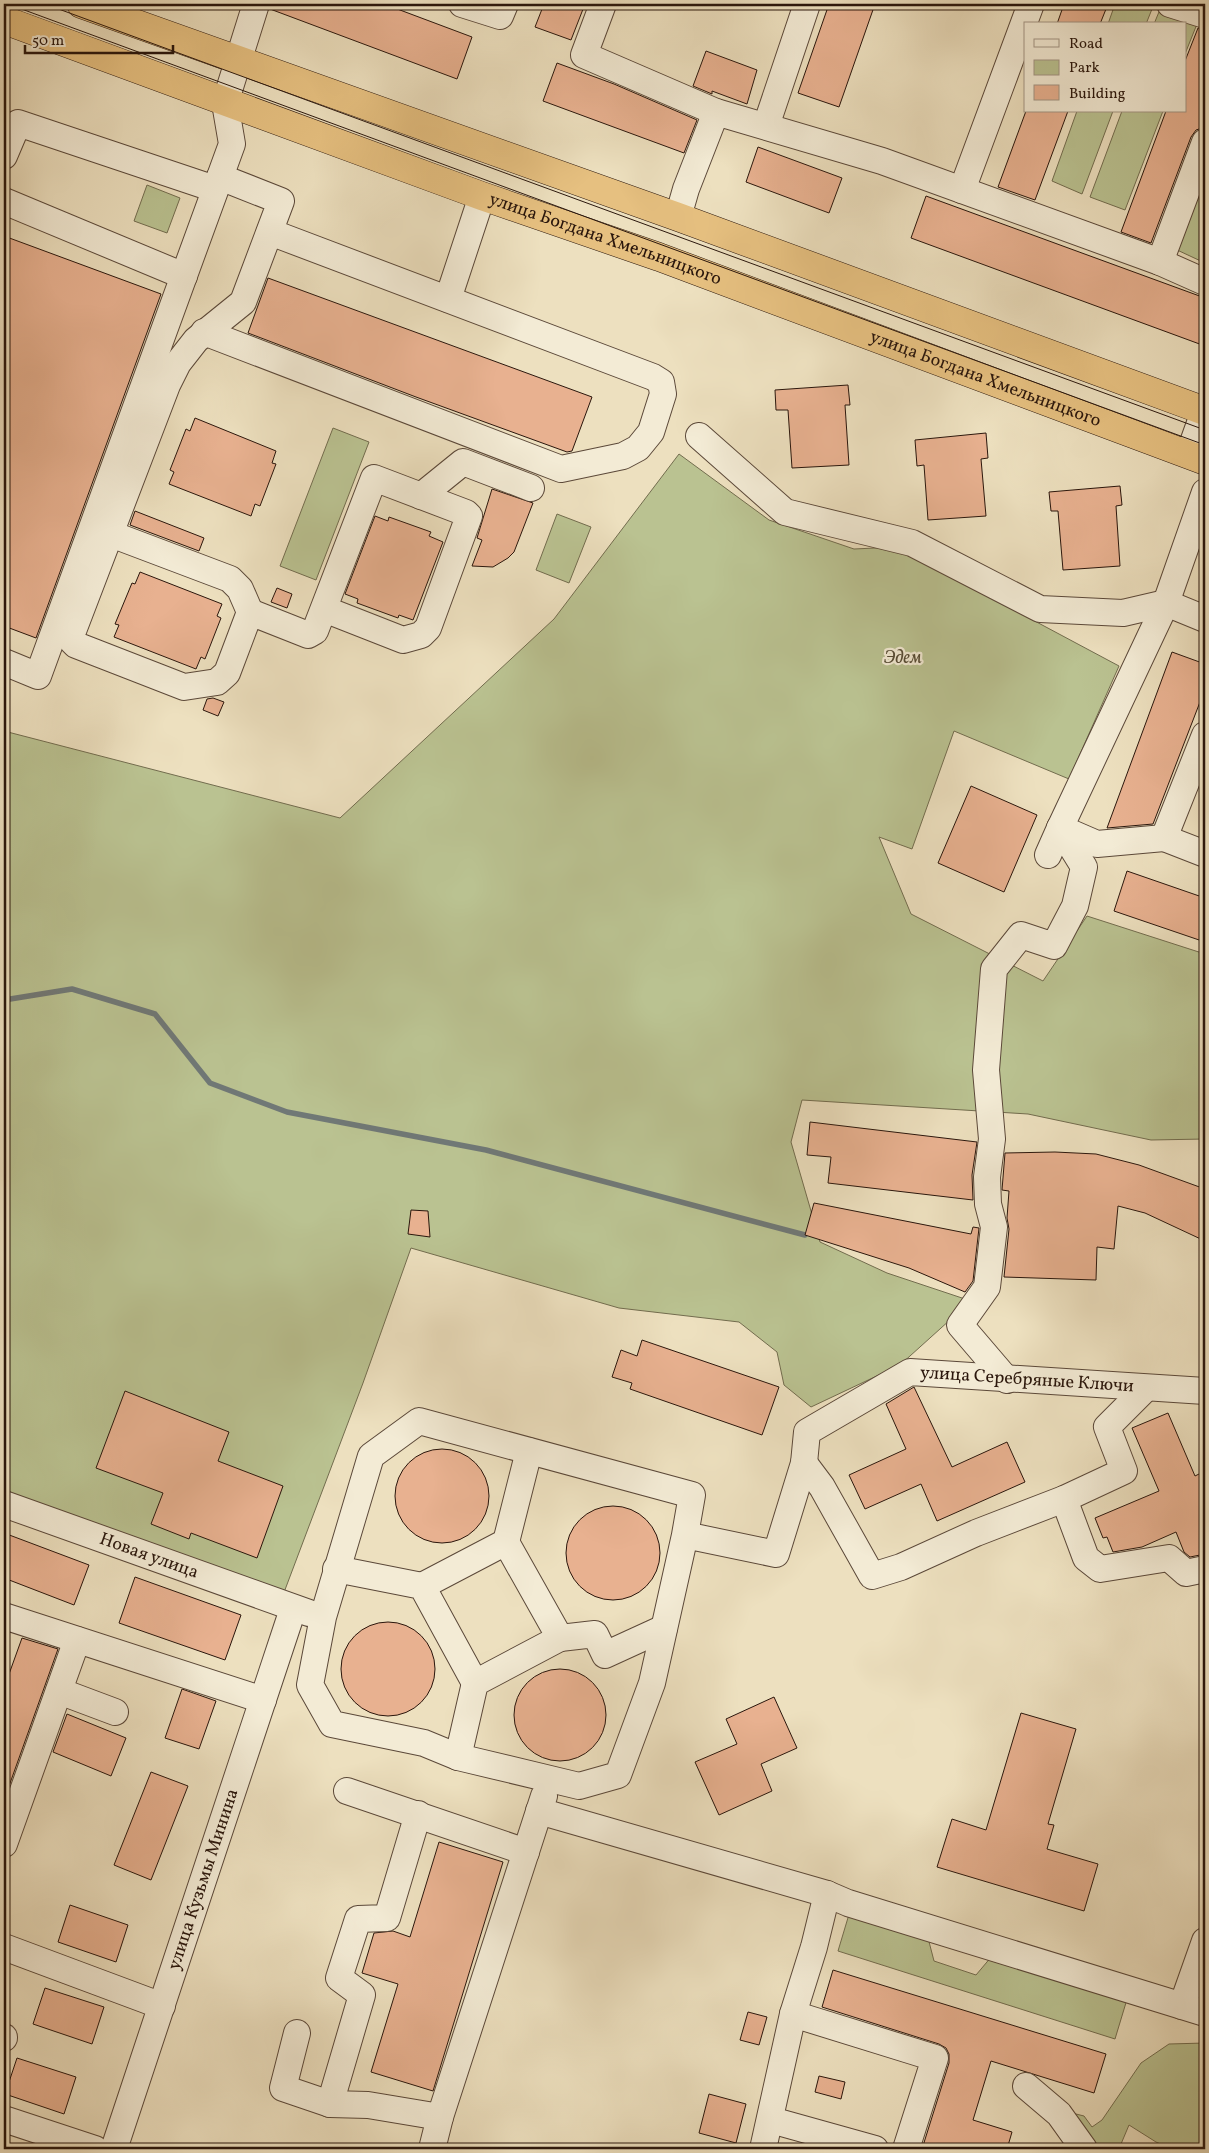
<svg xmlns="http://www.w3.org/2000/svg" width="1209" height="2153" viewBox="0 0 1209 2153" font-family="Vollkorn,serif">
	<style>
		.green { fill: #bac291; stroke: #726c4e }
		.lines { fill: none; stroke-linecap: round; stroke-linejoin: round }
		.stream { stroke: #707876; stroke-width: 5.5 }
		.building { fill: #e8b190; stroke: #2a160c }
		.minor-casing { stroke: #5b4839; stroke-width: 28 }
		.highway-casing { stroke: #2a160c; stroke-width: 29 }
		.minor { stroke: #f3ebd5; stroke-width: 26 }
		.highway { stroke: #e6c080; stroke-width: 28 }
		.tram { stroke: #2a160c; stroke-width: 1 }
		.labels { text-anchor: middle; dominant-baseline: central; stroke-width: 4.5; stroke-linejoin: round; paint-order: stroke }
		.street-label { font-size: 18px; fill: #2a160c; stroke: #f3ebd5 }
		.park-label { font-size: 18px; font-style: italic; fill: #554a34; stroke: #f3ebd5 }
	</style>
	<rect width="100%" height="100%" fill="#ede0bf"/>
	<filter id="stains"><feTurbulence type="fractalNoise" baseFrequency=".004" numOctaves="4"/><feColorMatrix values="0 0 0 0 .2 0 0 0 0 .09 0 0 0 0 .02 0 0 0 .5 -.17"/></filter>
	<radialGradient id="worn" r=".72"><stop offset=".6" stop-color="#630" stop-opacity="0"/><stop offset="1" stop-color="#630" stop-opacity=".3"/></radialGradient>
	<!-- green -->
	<g class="green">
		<polygon points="1115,4 1154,4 1146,24 1108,24"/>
		<polygon points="1161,7 1199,19 1185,54 1185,24 1154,24"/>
		<polygon points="1077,111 1113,111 1082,194 1052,181"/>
		<polygon points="1122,111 1163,111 1125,210 1090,197"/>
		<polygon points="1205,172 1205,263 1175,249"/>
		<polygon points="147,185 180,198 167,233 134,221"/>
		<polygon points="333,428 369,442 316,580 280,566"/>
		<polygon points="679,454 769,520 854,549 896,547 1119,666 1069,779 954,731 912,849 879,837 911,914 1043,981 1087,916 1205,954 1205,1139 1151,1140 1028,1114 802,1100 791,1142 820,1242 887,1273 971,1301 900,1365 811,1407 784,1385 777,1352 739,1322 619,1308 411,1248 363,1383 280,1603 4,1495 4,731 340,818 554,619"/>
		<polygon points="557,514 591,527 569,583 536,570"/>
		<polygon points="850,1911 927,1934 934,1961 976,1975 992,1956 1128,1996 1115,2039 838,1951"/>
		<polygon points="1205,2043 1205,2149 1172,2149 1156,2142 1129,2125 1121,2144 1115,2149 1073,2149 1072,2113 1084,2116 1092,2127 1102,2120 1141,2063 1169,2044"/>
	</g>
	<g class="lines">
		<!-- stream -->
		<polyline class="stream" points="4,1000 72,989 155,1014 210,1083 287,1112 486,1150 805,1235"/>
	</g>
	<!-- building -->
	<g class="building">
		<polygon points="271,4 384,4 472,37 457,79 270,9"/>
		<polygon points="544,4 585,4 571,40 535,27"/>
		<polygon points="829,4 875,4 839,107 798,93"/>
		<polygon points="1064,4 1108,4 1100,24 1057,24"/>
		<polygon points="1198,28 1205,30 1205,127 1196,130 1191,137 1151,243 1121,232 1166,111 1185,111 1185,61"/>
		<polygon points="706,51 757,70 747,104 712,91 712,94 693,86"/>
		<polygon points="557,63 614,84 697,120 684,153 543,101"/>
		<polygon points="1026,111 1068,111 1035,200 998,187"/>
		<polygon points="758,147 842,178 829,213 746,182"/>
		<polygon points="926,196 1205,298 1205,346 911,238"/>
		<polygon points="4,236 161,294 36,638 4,626"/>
		<polygon points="268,278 592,397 572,451 567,452 416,397 248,333"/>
		<polygon points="848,385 850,405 845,405 849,465 792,468 788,410 776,410 775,390"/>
		<polygon points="195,418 276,451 272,463 276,464 260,506 255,504 251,516 169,484 174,472 170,470 186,429 190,431"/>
		<polygon points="986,433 988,458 981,459 986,516 928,520 924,465 917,466 915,440"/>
		<polygon points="1120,486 1122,505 1116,506 1120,566 1063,570 1058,511 1051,511 1049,492"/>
		<polygon points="492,489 533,503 514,552 508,558 493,567 472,566 482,540 477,538"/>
		<polygon points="135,511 204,538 199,551 130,525"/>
		<polygon points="375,516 388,521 389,517 431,532 429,536 443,542 413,620 399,615 398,618 357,603 358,599 345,594"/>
		<polygon points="140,572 222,604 217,616 221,618 205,659 201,657 196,669 114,637 119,625 115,624 132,583 135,584"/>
		<polygon points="277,588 292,594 287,608 271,602"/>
		<polygon points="1172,652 1205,664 1205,689 1153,824 1107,828"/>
		<polygon points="213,698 224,702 218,716 203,710 207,699"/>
		<polygon points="971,786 1037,815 1004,892 938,863"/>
		<polygon points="1127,871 1205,898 1205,942 1114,911"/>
		<polygon points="810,1122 977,1142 972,1175 973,1200 828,1183 831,1157 807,1155"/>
		<polygon points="1055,1152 1096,1154 1139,1165 1205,1189 1205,1241 1145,1213 1118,1206 1114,1249 1097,1247 1096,1280 1004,1277 1009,1229 1007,1218 1009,1191 1002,1190 1005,1153"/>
		<polygon points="814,1203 971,1234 973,1227 979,1228 973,1281 965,1292 909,1268 805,1235"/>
		<polygon points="411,1210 428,1211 430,1237 408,1234"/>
		<polygon points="642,1340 779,1387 762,1435 630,1389 632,1383 612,1377 621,1350 637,1356"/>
		<polygon points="914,1387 952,1467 1007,1442 1025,1482 937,1521 921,1484 865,1509 849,1475 906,1449 886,1404"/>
		<polygon points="125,1391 229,1432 218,1461 283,1486 257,1558 191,1533 189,1539 151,1524 163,1493 96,1468"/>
		<polygon points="1168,1413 1195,1476 1201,1473 1205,1483 1205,1554 1190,1557 1184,1552 1176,1532 1142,1547 1113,1552 1107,1537 1103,1538 1095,1518 1159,1491 1132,1428"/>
		<circle cx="442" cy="1496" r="47"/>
		<circle cx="613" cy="1553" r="47"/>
		<polygon points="4,1533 89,1565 74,1605 4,1578"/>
		<polygon points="135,1577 241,1615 225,1660 119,1623"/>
		<circle cx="388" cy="1669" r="47"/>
		<polygon points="22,1638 58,1649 4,1800 4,1688"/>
		<circle cx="560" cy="1715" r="46"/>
		<polygon points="182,1689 216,1701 199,1749 165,1738"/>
		<polygon points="774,1697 797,1748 761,1764 772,1791 719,1815 695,1762 737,1744 726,1719"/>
		<polygon points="1021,1713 1076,1729 1048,1824 1054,1825 1047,1849 1098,1864 1084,1911 937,1867 952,1819 986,1830"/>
		<polygon points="67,1714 126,1738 111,1776 53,1752"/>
		<polygon points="151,1772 188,1786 151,1880 114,1865"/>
		<polygon points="439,1842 503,1862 433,2091 371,2072 398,1984 362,1973 374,1933 393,1931 410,1937"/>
		<polygon points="70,1905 128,1925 116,1962 58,1942"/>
		<polygon points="833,1970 1106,2054 1094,2093 991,2061 973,2120 1012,2132 1007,2149 922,2149 949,2063 949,2054 946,2048 939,2044 822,2007"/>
		<polygon points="45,1988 104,2007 92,2044 33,2024"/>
		<polygon points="748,2012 767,2017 759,2045 740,2040"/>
		<polygon points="17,2058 76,2077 64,2114 5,2094"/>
		<polygon points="819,2076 845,2082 841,2099 815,2092"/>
		<polygon points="709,2094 746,2104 736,2143 699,2133"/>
	</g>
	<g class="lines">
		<defs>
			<g id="minor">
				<polyline points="462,4 500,16 505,4"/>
				<polyline points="603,4 584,55 716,112"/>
				<polyline points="1170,4 1205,15"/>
				<polyline points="766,126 807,4"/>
				<polyline points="4,156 18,123 215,189"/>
				<polyline points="220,177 281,201 243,302 196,340 178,363 167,385 71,636 72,641 76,645 184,687 217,682 227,673 250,612 308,635 315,631 374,478 466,513 469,516 428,628 421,635 403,640 324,609"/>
				<polyline points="962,190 1031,4"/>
				<polyline points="4,201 184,276"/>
				<polyline points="678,217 686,189 716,112 882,161 1160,262 1205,282"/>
				<polyline points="1160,262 1205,142"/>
				<polyline points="448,299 482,196"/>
				<polyline points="204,332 561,469 623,456 638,448 651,432 663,394 661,382 653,377 270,232"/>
				<polyline points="699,436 785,512 912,543 1040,609 1123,613 1166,603 1205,619"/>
				<polyline points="1189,454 1205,409"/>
				<polyline points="421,496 463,462 531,488"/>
				<polyline points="95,528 230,579 240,589 250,612"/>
				<polyline points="4,662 38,676 232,144 225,103 256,4"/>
				<polyline points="1205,735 1164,838 1205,854"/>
				<polyline points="1164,838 1097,844 1060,828 1166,603 1205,492"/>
				<polyline points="1048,855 1060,828"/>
				<polyline points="1007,1380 960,1325 987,1287 994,1227 988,1204 987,1177 992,1139 986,1070 994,969 1021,935 1054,946 1075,906 1084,867 1060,828"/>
				<polyline points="804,1463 822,1487 872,1576 901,1567 976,1533 1064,1499 1124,1471 1107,1427 1146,1388"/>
				<polyline points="1064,1499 1086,1558 1100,1569 1169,1558 1186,1573 1205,1569"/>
				<path id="s1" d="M4,1504l305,109"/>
				<path id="s2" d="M685,1535l-33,148 -34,92 -39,11 -121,-29 -34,-14 -92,-19 -22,-39 13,-68 48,-161 48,-35 273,74 -7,40 91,19 28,-91 3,-31 103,-60 295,19"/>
				<polyline points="506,1542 560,1638 595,1634 605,1655 664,1628"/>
				<polyline points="336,1569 422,1586 475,1683"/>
				<polyline points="422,1586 506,1542 529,1451"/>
				<polyline points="4,1616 263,1700"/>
				<polyline points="59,1691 115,1712"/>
				<polyline points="458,1757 475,1683 560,1638"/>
				<polyline points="347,1791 526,1852"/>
				<polyline points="539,1811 827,1894 848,1903 1205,2013"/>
				<polyline points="4,1844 77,1640"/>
				<polyline points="4,1947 162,2006"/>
				<polyline points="1182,2006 1205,1941"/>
				<polyline points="793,2014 935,2058 906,2149"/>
				<polyline points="297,2033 283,2088 330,2104 368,2105 440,2117"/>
				<polyline points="4,2038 4,2037"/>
				<polyline points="1026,2086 1059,2114 1084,2149"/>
				<polyline points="330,2104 362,1995 339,1978 358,1919 387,1918 418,1814"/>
				<polyline points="4,2119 95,2149"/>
				<polyline points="771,2120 875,2149"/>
				<path id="s3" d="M114,2149l179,-540"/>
				<polyline points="432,2149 440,2117 544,1796"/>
				<polyline points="763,2149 793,2014 814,1947 827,1894"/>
			</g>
			<g id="highway">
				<polyline points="81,4 678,217 1205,411"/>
				<path id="s4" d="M4,20l478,176 177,61 546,204"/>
			</g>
		</defs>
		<!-- minor casing -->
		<use href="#minor" class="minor-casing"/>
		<!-- highway casing -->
		<use href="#highway" class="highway-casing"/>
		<!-- minor -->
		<use href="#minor" class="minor"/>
		<!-- highway -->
		<use href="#highway" class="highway"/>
		<!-- tram -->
		<g class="tram">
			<polyline points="8,4 1205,445"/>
			<polyline points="45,4 1205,430"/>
		</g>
	</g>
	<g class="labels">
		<!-- street labels -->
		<g class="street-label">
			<text stroke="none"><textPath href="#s4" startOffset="640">улица Богдана Хмельницкого</textPath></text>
			<text stroke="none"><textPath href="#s4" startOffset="1045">улица Богдана Хмельницкого</textPath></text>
			<text stroke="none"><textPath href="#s2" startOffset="1666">улица Серебряные Ключи</textPath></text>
			<text stroke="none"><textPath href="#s1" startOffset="154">Новая улица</textPath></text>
			<text stroke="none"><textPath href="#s3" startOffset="284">улица Кузьмы Минина</textPath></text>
		</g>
		<!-- park labels -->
		<g class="park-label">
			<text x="903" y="658">Эдем</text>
		</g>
	</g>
	<!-- margin -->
	<rect width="1209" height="2153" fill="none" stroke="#ede0bf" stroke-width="20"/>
	<rect x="5" y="5" width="1199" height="2143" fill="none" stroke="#2a160c" stroke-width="2.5"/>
	<rect x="10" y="10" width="1189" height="2133" fill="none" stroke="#2a160c"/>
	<!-- legend -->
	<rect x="1024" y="22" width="162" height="90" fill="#f3ebd5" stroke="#a39685"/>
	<rect x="1034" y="39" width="25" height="8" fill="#f3ebd5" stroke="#a39685"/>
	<text x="1069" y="48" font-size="15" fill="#2a160c">Road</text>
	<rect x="1034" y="60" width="25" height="15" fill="#bac291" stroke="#a39685"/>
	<text x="1069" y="72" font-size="15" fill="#2a160c">Park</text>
	<rect x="1034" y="85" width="25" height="15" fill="#e8b190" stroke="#a39685"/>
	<text x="1069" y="98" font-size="15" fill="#2a160c">Building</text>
	<!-- scale -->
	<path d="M25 45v8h148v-8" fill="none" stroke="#2a160c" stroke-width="2.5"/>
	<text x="32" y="45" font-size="15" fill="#2a160c" stroke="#f3ebd5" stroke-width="4" paint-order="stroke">50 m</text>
	<rect width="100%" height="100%" filter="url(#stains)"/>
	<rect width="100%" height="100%" fill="url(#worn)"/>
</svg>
